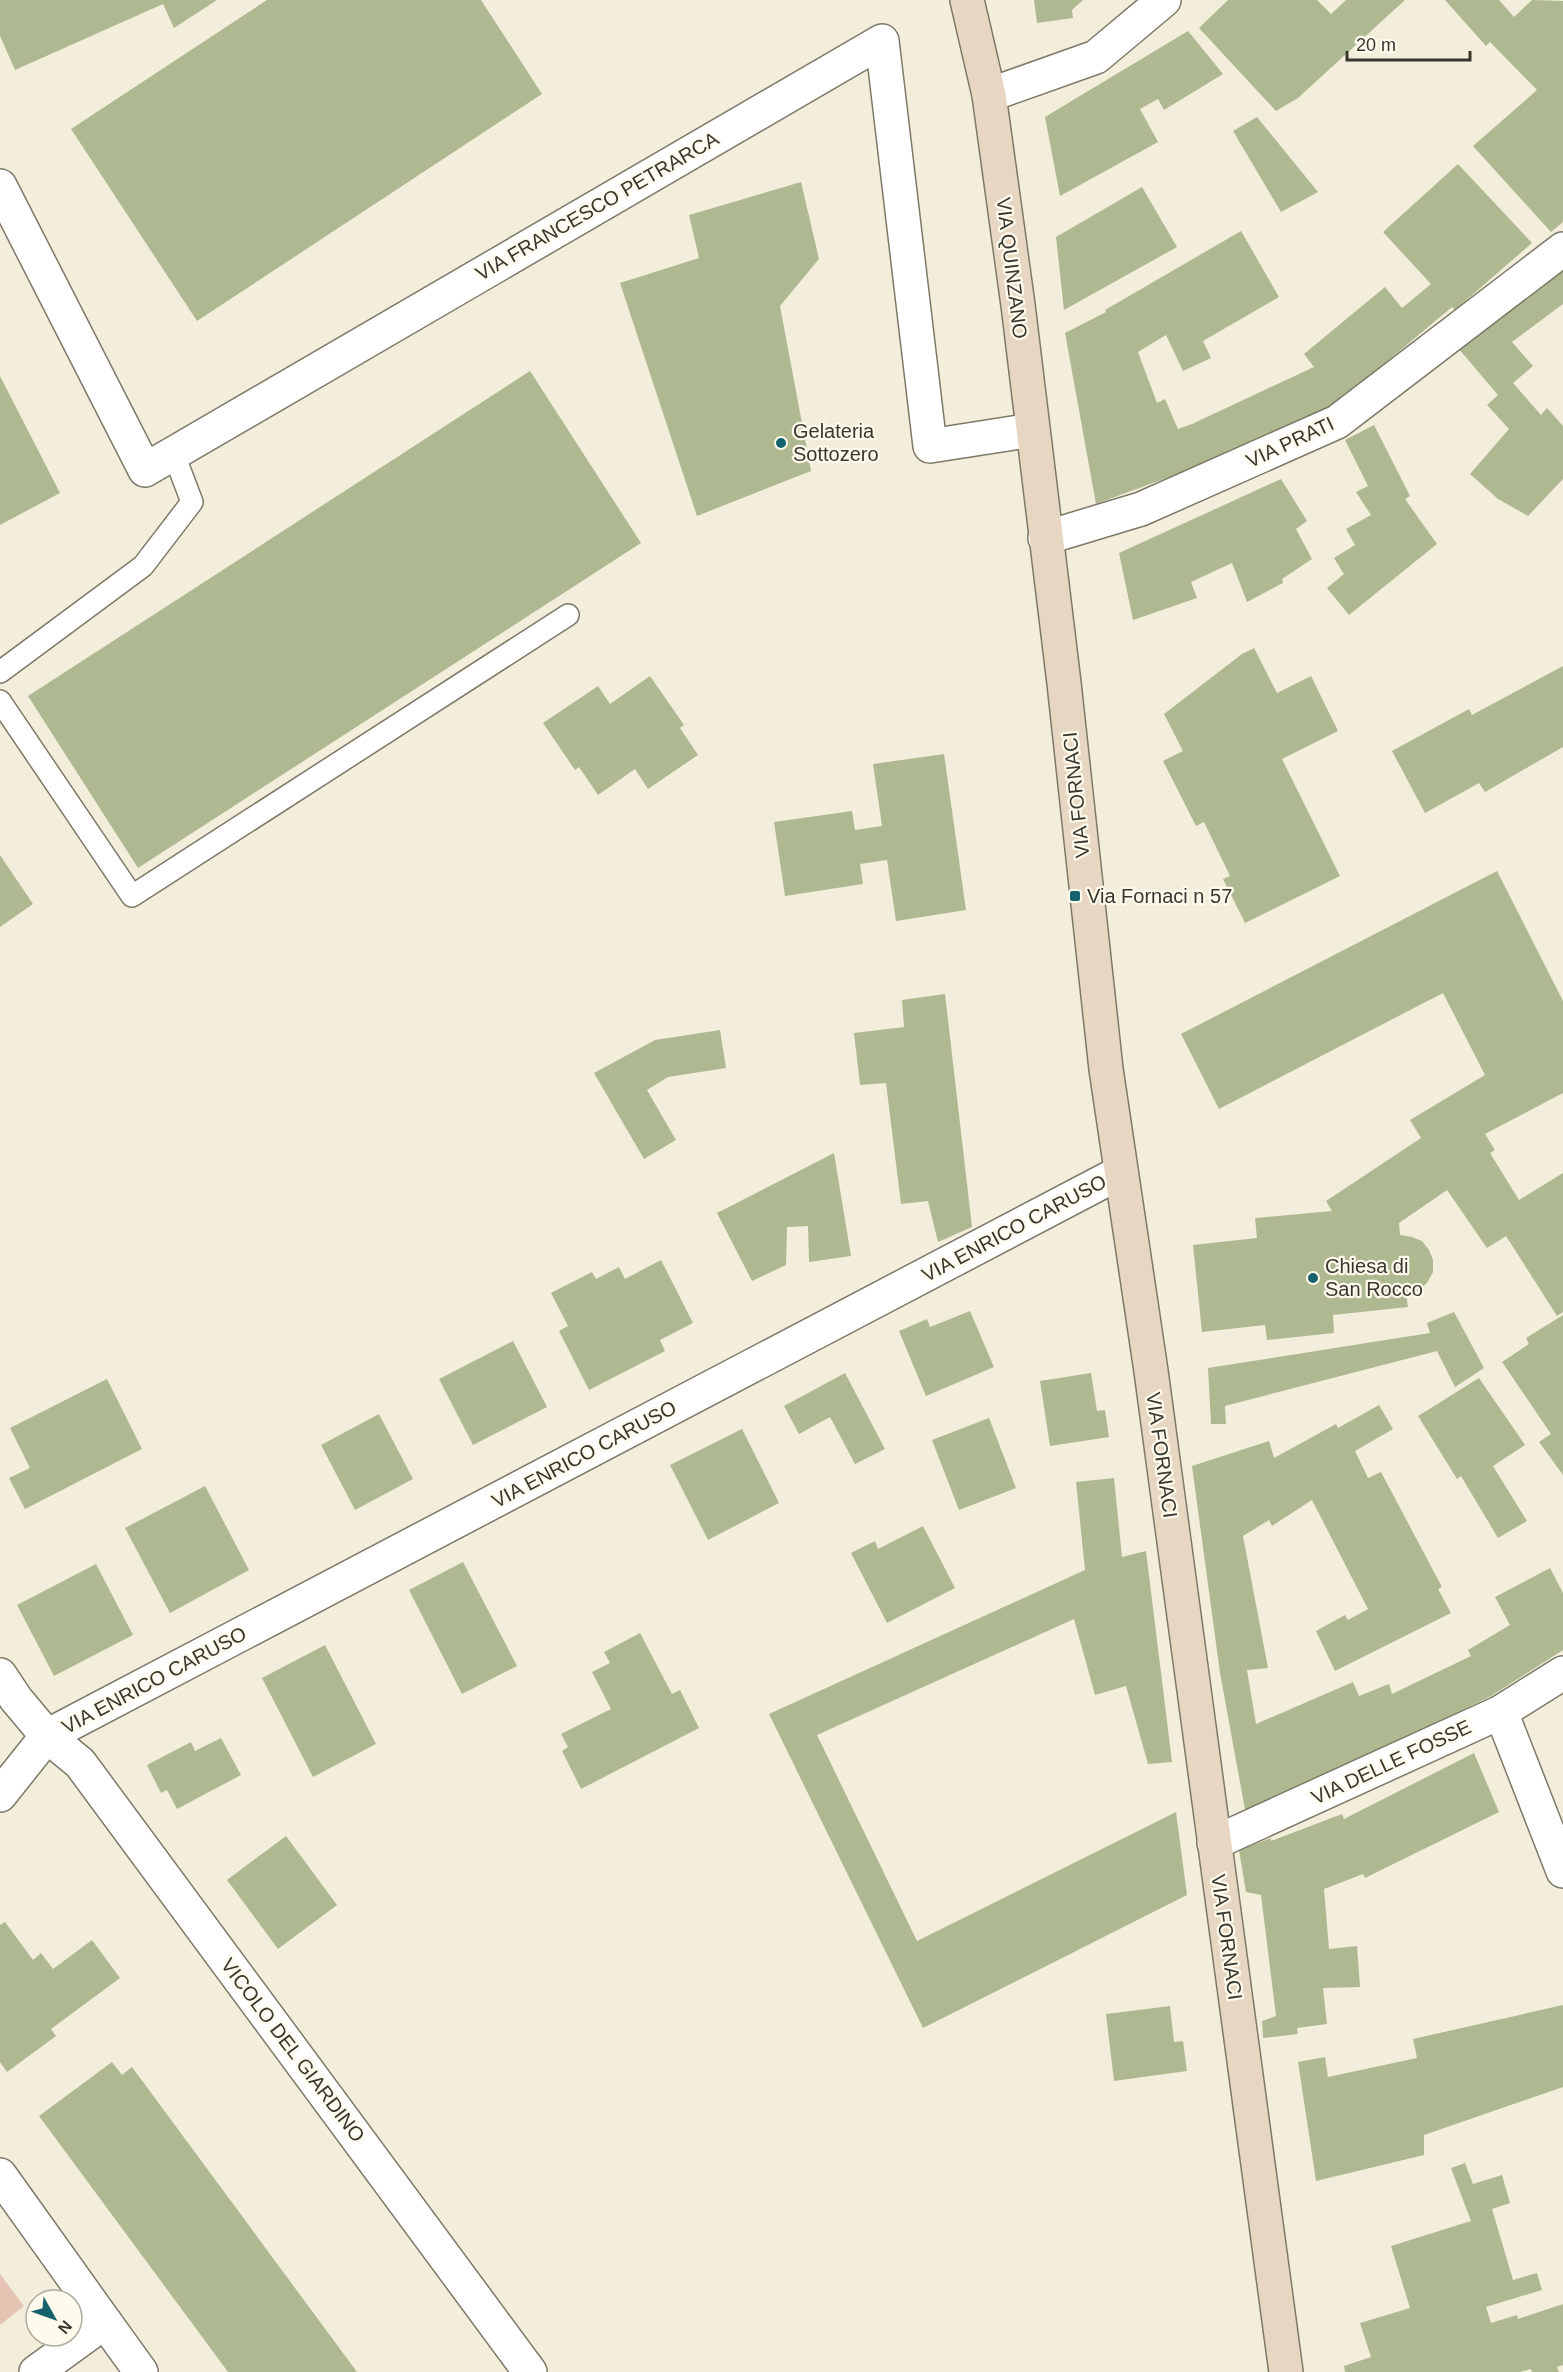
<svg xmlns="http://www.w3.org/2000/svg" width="1563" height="2372" viewBox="0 0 1563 2372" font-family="Arial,sans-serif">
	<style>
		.green { fill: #e5c4b4 }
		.building { fill: #afb991 }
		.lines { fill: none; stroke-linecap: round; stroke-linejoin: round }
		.lane-casing { stroke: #7d7968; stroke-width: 24 }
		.street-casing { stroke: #7d7968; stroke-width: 36 }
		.secondary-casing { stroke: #7d7968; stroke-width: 36 }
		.lane { stroke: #fff; stroke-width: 21 }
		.street { stroke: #fff; stroke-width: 33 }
		.secondary { stroke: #e7d7c2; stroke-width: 33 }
		.poi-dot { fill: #16616e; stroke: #fffbec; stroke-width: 2 }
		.labels { text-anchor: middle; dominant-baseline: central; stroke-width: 4.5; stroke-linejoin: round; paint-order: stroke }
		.street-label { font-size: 20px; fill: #38362f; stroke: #fffbec }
		.poi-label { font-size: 20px; fill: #38362f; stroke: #fffbec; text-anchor: start }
	</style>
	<rect width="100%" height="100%" fill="#f3eedb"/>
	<!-- green -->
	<polygon class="green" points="0,2274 24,2306 0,2325"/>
	<!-- building -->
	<g class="building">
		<polygon points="0,0 217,0 174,28 163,4 15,70 0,36"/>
		<polygon points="267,0 481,0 542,94 197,321 71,129"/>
		<polygon points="1034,0 1083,0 1072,10 1073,18 1037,23"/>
		<polygon points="1228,0 1317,0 1331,14 1346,0 1405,0 1298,98 1276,111 1199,28"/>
		<polygon points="1445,0 1499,0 1514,17 1532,0 1563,1 1563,222 1551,232 1473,146 1537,90 1490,42 1486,46"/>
		<polygon points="1188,31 1223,74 1164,110 1158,99 1140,109 1158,142 1060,196 1045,117"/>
		<polygon points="1257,117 1318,192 1281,212 1233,131"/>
		<polygon points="1458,164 1532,243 1455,310 1452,307 1328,411 1196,467 1096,504 1065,333 1106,312 1105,310 1241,231 1279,297 1203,341 1211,358 1183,371 1166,335 1138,352 1157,403 1165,399 1178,429 1192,424 1314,367 1304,354 1385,287 1402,308 1431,284 1383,232"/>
		<polygon points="801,182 819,259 780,306 811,471 697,516 620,283 699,258 689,215"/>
		<polygon points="1142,187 1177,247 1064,310 1056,237"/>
		<polygon points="1563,263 1563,304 1512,342 1533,366 1513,383 1541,415 1547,408 1563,426 1563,479 1528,516 1498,499 1470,474 1509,429 1487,405 1498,395 1458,348"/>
		<polygon points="530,371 641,543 138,868 28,696"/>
		<polygon points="0,376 60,493 0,525"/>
		<polygon points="1374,425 1410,496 1405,499 1437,544 1349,615 1327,588 1344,574 1334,558 1355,545 1346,529 1371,515 1356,492 1368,486 1345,440"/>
		<polygon points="1281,479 1307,521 1296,529 1312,559 1282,579 1283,583 1247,602 1232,563 1191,582 1197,598 1133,620 1119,553"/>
		<polygon points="1254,648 1277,693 1311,676 1338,731 1282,759 1340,876 1245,923 1223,879 1230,876 1204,822 1196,826 1163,761 1183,751 1164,714 1242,654"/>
		<polygon points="1563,666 1563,747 1485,792 1479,783 1425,813 1392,751 1469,709 1472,715"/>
		<polygon points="650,676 684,725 680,728 698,755 648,789 635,769 598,795 579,767 575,770 543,723 598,686 610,704"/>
		<polygon points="944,754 966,910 896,921 887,860 860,864 863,884 785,896 774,822 852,811 855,830 882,826 873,764"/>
		<polygon points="0,855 33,904 0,927"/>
		<polygon points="1497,871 1563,1001 1563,1093 1485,1134 1495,1150 1490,1153 1519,1200 1563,1173 1563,1312 1557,1316 1506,1236 1487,1248 1447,1190 1399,1223 1400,1235 1412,1237 1422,1241 1429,1250 1433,1260 1433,1272 1427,1283 1418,1291 1406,1294 1408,1307 1333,1315 1334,1333 1267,1340 1265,1325 1202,1332 1193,1245 1257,1238 1255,1218 1332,1211 1326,1201 1421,1138 1410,1120 1485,1075 1443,993 1219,1109 1181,1034"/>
		<polygon points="945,994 972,1227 938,1242 928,1201 901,1204 886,1083 860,1085 854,1033 904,1027 902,1000"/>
		<polygon points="720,1030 726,1068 668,1077 647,1090 676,1140 644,1159 594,1073 655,1040"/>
		<polygon points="834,1153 851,1256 809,1262 808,1226 787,1227 786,1265 752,1281 717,1213"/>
		<polygon points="661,1260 693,1323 660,1340 665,1351 589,1390 559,1331 568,1326 551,1293 592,1272 596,1279 619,1267 625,1279"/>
		<polygon points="970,1311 994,1367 926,1396 899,1331 927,1319 930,1327"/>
		<polygon points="1454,1312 1484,1368 1455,1387 1437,1351 1225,1406 1226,1424 1211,1424 1208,1368 1430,1333 1427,1323"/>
		<polygon points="1563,1315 1563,1475 1539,1442 1551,1434 1502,1362 1529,1344 1526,1338"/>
		<polygon points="513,1341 547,1407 473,1445 439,1379"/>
		<polygon points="845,1373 885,1449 855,1464 830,1417 799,1434 784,1406"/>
		<polygon points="1091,1373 1097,1411 1105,1410 1109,1437 1050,1446 1040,1381"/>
		<polygon points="1479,1378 1525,1445 1493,1466 1527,1521 1498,1538 1461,1476 1457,1479 1418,1416"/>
		<polygon points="107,1379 142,1449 25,1509 9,1478 30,1468 10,1428"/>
		<polygon points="1379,1405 1393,1429 1355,1451 1368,1478 1381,1472 1442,1587 1438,1589 1451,1613 1335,1671 1316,1631 1345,1615 1348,1620 1368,1609 1312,1500 1272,1526 1269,1520 1243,1536 1268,1668 1247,1670 1256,1724 1353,1682 1359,1696 1389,1684 1392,1694 1471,1656 1468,1650 1510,1625 1495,1597 1550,1568 1563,1593 1563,1650 1491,1696 1246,1815 1220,1673 1192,1466 1269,1441 1274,1458 1336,1424 1338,1428"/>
		<polygon points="379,1414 413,1479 355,1510 321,1445"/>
		<polygon points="989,1418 1016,1488 959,1510 932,1440"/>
		<polygon points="742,1429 779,1503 708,1540 670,1465"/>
		<polygon points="1114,1478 1122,1557 1146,1551 1172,1762 1148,1764 1126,1686 1095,1695 1074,1619 817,1735 917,1941 1176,1812 1187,1895 923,2028 769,1714 1085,1570 1076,1482"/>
		<polygon points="205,1486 249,1570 170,1613 125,1528"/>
		<polygon points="923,1526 955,1588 887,1623 851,1553 875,1541 878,1549"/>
		<polygon points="463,1562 517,1666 462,1694 409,1590"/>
		<polygon points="96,1564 133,1635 54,1676 17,1605"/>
		<polygon points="640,1633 672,1694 680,1690 699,1728 581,1789 562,1751 568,1747 561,1734 611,1709 592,1672 610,1663 604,1652"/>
		<polygon points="325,1645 376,1744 313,1777 262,1678"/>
		<polygon points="221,1738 241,1775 177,1809 167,1790 161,1793 147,1765 191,1742 195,1751"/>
		<polygon points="1474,1753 1499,1812 1365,1878 1363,1874 1324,1889 1329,1949 1357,1946 1360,1987 1323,1988 1327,2024 1297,2028 1298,2034 1263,2038 1262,2021 1276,2016 1261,1895 1246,1892 1239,1850 1271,1838 1271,1841 1342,1814 1344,1819"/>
		<polygon points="286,1836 337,1905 278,1949 227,1880"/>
		<polygon points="5,1922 33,1960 41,1953 53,1969 92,1940 120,1978 51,2029 56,2036 7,2072 0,2062 0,1925"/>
		<polygon points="1563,2005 1563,2087 1424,2135 1424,2155 1316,2181 1298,2062 1325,2057 1328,2077 1417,2058 1413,2039"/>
		<polygon points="1170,2006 1174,2042 1183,2041 1187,2071 1114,2081 1106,2014"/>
		<polygon points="112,2062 122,2075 132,2067 357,2372 228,2372 39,2116"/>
		<polygon points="1465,2163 1473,2184 1502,2175 1510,2203 1492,2209 1513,2280 1537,2273 1542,2290 1486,2307 1491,2323 1517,2315 1518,2319 1563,2304 1563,2365 1557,2367 1559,2372 1532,2372 1531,2369 1520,2372 1345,2372 1344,2366 1371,2357 1360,2323 1410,2308 1391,2246 1471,2221 1451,2168"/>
	</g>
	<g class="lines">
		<defs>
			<g id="lane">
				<polyline points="0,672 143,566 192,502 173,452"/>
				<polyline points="0,701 132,896 568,615"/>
			</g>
			<g id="street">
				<polyline points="989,95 1096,57 1164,0"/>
				<polyline points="0,186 145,470 882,41 930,446 1032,430"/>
				<polyline points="1045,538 1141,509 1337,422 1563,249"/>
				<polyline points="0,1675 16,1699 47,1736 80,1763 530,2372"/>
				<polyline points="1501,1712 1563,1871"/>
				<polyline points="0,1795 47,1736 1121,1172"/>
				<polyline points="1214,1843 1501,1712 1563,1673"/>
				<polyline points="0,2175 105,2322 36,2372"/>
				<polyline points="105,2322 141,2372"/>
			</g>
			<polyline id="secondary" points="967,0 989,95 1018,305 1064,683 1106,1069 1151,1371 1286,2372"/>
		</defs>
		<!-- lane casing -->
		<use href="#lane" class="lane-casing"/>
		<!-- street casing -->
		<use href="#street" class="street-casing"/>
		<!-- secondary casing -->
		<use href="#secondary" class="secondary-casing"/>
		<!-- lane -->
		<use href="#lane" class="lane"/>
		<!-- street -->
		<use href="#street" class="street"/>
		<!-- secondary -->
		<use href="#secondary" class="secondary"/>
	</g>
	<!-- markers -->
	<g class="poi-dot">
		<circle cx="781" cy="443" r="6"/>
		<rect x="1069" y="890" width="12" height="12" rx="3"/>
		<circle cx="1313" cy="1278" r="6"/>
	</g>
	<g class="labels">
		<!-- street labels -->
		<g class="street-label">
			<text transform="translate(597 206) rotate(-30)">VIA FRANCESCO PETRARCA</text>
			<text transform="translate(1012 268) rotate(83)">VIA QUINZANO</text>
			<text transform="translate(1290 442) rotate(-25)">VIA PRATI</text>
			<text transform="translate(1076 795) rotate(-96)">VIA FORNACI</text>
			<text transform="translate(1014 1228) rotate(-28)">VIA ENRICO CARUSO</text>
			<text transform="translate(584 1454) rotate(-28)">VIA ENRICO CARUSO</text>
			<text transform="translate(1162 1455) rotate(82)">VIA FORNACI</text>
			<text transform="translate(154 1680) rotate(-28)">VIA ENRICO CARUSO</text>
			<text transform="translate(1391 1762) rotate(-25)">VIA DELLE FOSSE</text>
			<text transform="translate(1227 1937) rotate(82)">VIA FORNACI</text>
			<text transform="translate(293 2050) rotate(53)">VICOLO DEL GIARDINO</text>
		</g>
		<!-- poi labels -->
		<g class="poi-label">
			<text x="793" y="431">Gelateria<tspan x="793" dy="23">Sottozero</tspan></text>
			<text x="1087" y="896">Via Fornaci n 57</text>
			<text x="1325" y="1266">Chiesa di<tspan x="1325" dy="23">San Rocco</tspan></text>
		</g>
	</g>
	<!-- north arrow -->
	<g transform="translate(54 2318) rotate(130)"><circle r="28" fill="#fffbec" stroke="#afaca0" stroke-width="1.5"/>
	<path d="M0-4.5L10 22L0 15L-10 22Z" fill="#16616e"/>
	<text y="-9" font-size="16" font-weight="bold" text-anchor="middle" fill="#38362f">N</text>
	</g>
	<!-- scale -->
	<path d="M1347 51v9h123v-9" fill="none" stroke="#38362f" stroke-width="3"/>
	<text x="1356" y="51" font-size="18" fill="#38362f" stroke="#fffbec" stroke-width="4.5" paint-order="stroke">20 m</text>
</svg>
